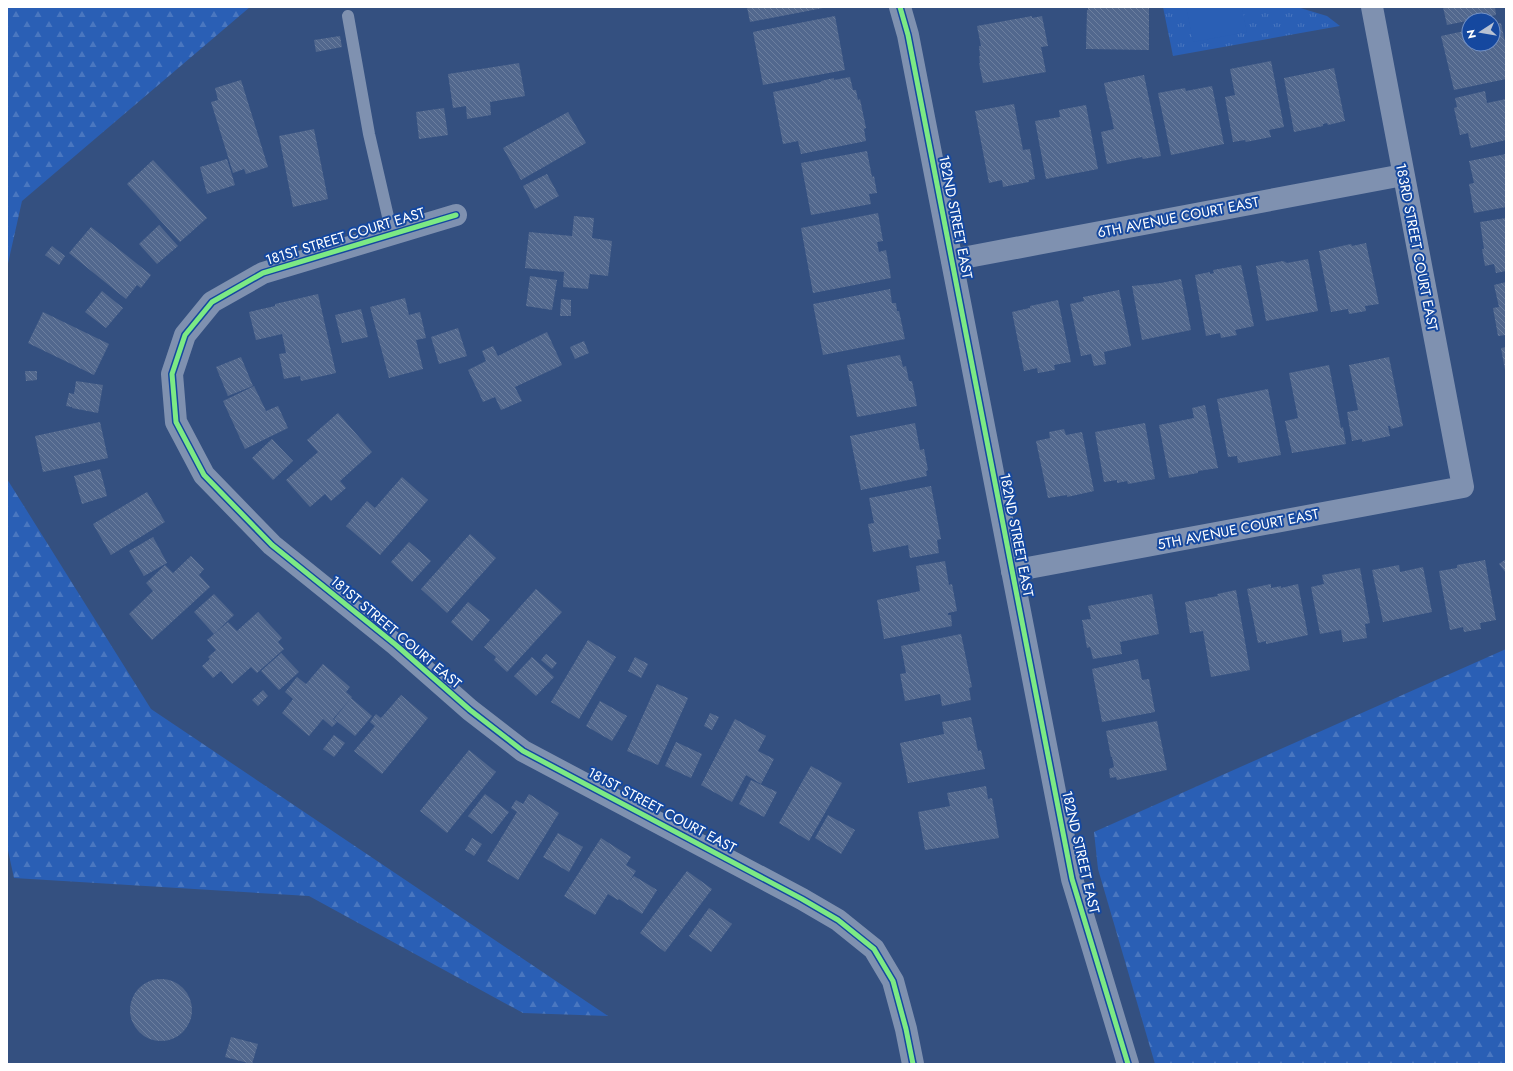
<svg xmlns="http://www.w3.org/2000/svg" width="1513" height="1071" viewBox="0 0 1513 1071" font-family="Jost,sans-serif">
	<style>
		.forest { fill: url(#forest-firs) }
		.park { fill: url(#park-tufts) }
		.garden { fill: #2a5fb5 }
		.building { fill: url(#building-back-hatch) }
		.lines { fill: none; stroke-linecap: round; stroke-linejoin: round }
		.lane { stroke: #7f91b0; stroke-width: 12 }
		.street { stroke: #7f91b0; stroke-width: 22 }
		.cycleway-casing { stroke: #15489f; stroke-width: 8 }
		.cycleway { stroke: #7ce984; stroke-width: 5 }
		.labels { text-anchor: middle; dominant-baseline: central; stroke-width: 4; stroke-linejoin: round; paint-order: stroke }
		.street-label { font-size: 14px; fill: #fff; stroke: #15489f }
	</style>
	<defs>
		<pattern id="forest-firs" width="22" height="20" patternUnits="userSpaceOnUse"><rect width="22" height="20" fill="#2a5fb5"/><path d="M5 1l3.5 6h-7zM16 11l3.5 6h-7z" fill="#4a77c0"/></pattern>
		<pattern id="park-tufts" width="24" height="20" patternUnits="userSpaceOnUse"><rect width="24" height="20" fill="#2a5fb5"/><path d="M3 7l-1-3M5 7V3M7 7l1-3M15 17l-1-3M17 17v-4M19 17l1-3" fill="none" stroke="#4a77c0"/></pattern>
		<pattern id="building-back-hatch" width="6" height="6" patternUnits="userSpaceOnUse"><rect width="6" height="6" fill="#52688e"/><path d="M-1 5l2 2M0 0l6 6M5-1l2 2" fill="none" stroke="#6c7f9f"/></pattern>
	</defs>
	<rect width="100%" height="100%" fill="#345080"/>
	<!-- forest -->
	<g class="forest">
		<polygon points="7,7 250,7 22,201 7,268"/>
		<polygon points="7,479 151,709 608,1016 523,1013 309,896 14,878 7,846"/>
		<polygon points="1506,649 1506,1064 1155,1064 1098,869 1094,832"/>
	</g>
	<!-- park -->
	<polygon class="park" points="1163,7 1297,7 1327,16 1340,26 1173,56"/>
	<!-- garden -->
	<polygon class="garden" points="1186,7 1242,7 1247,32 1193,42"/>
	<!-- building -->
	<g class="building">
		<polygon points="747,7 823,7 823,8 750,22"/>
		<polygon points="1088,7 1149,7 1149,50 1086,49 1087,10 1088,10"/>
		<polygon points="1443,7 1495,7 1496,15 1447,25"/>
		<polygon points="835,16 845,70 763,85 753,32"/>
		<polygon points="1032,16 1032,18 1042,16 1048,46 1041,47 1046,72 983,83 979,63 980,63 979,56 980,56 979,46 981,46 977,26"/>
		<polygon points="1501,23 1506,47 1506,79 1454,90 1441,36 1469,30 1469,44 1493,44 1493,25"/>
		<polygon points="340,36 342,47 316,52 314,40"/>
		<polygon points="1271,61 1284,127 1269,130 1271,137 1246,142 1245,140 1233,142 1225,97 1235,95 1230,69"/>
		<polygon points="519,63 525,96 490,102 491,115 467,119 466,106 453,108 448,74"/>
		<polygon points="1334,68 1345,121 1328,125 1327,123 1323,124 1323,126 1294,132 1284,78"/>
		<polygon points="1144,75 1161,156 1143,159 1142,157 1107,164 1101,132 1114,129 1104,83"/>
		<polygon points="850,77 853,90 856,90 858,100 860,99 866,128 864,129 866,141 801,154 798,141 783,144 773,92 821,82 821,81 834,78 834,80"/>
		<polygon points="241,80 268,167 246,174 244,169 233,173 211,102 218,100 215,88"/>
		<polygon points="1212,86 1224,144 1171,155 1158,93 1185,88 1186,91"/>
		<polygon points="1485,91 1487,103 1506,99 1506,140 1471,148 1468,133 1460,135 1454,108 1457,107 1455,98"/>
		<polygon points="1014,104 1023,150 1030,149 1035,179 1029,180 1029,182 1003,187 1002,180 989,183 975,111"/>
		<polygon points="1086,105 1098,169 1046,179 1035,121 1060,117 1059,110"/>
		<polygon points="444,108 448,135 419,139 416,112"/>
		<polygon points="568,112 586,143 521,180 503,148"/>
		<polygon points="314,129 328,199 293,207 279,136"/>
		<polygon points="867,151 872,177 874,176 877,193 869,194 871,204 811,215 801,163"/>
		<polygon points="1506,154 1506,207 1474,213 1469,184 1474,183 1469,161"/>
		<polygon points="227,159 235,185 207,194 200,167"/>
		<polygon points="153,160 207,218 180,242 127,184"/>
		<polygon points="547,174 559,196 535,209 523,186"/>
		<polygon points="878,213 883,241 877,242 879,252 886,250 891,278 813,293 801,228"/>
		<polygon points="574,216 594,218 592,238 612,241 608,276 590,274 588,289 563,287 564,272 525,268 529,232 572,236"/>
		<polygon points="1506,218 1506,271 1496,273 1494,264 1485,266 1482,249 1484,249 1480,222"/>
		<polygon points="159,225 178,246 157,264 139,244"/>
		<polygon points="91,227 151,275 141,288 137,285 126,299 69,253"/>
		<polygon points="1366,243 1379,304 1365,306 1366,311 1349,314 1348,309 1331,312 1319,251 1351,244 1352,246"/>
		<polygon points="52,246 65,256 59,265 45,255"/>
		<polygon points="1308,259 1318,311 1266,321 1256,266 1283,261 1287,263"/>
		<polygon points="1241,265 1254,326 1235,330 1237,335 1221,338 1220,333 1206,336 1195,275 1210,272 1210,274 1214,273 1213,270"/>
		<polygon points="530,276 557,280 552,310 526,306"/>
		<polygon points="1181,279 1191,330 1142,340 1132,286 1161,283"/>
		<polygon points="1506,282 1506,335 1498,336 1493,308 1499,307 1494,285"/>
		<polygon points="890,289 892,303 896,303 897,311 899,311 905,339 823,355 813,304"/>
		<polygon points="1119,290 1131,346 1104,352 1106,364 1094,366 1091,354 1081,356 1070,304 1084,301 1083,297"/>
		<polygon points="102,291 123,308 106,328 85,312"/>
		<polygon points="318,294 336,373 301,381 300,376 284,379 279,354 286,353 282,334 256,340 249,312 275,306 275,304"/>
		<polygon points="405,298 409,315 420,312 426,338 416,340 423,369 389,378 370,307"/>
		<polygon points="561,299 571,300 571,316 560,316"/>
		<polygon points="1058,300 1071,362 1054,365 1055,370 1038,373 1037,368 1024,371 1012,312 1030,308 1030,306"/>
		<polygon points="361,309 368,337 342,343 335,315"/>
		<polygon points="43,312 109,344 94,375 28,343"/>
		<polygon points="458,328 467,356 439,364 431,337"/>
		<polygon points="547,332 562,365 515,387 522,401 501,410 495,397 483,402 468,370 486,361 482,351 493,346 498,356"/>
		<polygon points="584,341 589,353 575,359 570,347"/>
		<polygon points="1506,347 1506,370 1505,370 1501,348"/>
		<polygon points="900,355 903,367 906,366 909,381 912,381 917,406 857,417 847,365"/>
		<polygon points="241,357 253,386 228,396 216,367"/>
		<polygon points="1389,357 1403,426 1391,429 1390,426 1388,426 1390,436 1362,442 1362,439 1352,441 1347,412 1358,410 1349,365"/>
		<polygon points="1329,365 1341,428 1343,427 1346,444 1292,453 1285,421 1298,418 1289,373"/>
		<polygon points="25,371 37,371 37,380 26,381"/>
		<polygon points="76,381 103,385 98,413 72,408 72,407 66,406 69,393 74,394"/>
		<polygon points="254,386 266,411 278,406 288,428 245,449 223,401"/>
		<polygon points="1268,389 1281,455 1238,463 1237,456 1228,457 1217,399"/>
		<polygon points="1205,405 1218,468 1198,471 1198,473 1169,478 1159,425 1194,418 1192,408"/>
		<polygon points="338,413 372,452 340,481 346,488 331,501 325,494 310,507 286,480 318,452 307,440"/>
		<polygon points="100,422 108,458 43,472 35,436"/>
		<polygon points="915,423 920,450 924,449 928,470 926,471 927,476 861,490 850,436"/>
		<polygon points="1145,423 1155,479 1128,484 1127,481 1117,483 1117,480 1104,482 1095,432"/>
		<polygon points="1064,429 1066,435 1082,432 1094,491 1067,497 1067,495 1048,498 1036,441 1050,438 1049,432"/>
		<polygon points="272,439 293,461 273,480 252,458"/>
		<polygon points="100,469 107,496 82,504 74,476"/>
		<polygon points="402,477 428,500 380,555 346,526 367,501 375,508"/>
		<polygon points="931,486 941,539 937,540 939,553 910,558 908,545 873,552 868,524 874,523 869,498"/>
		<polygon points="147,492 165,522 111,555 93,524"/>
		<polygon points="470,534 496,558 447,613 421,589"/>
		<polygon points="153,537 167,563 144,576 129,551"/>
		<polygon points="409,542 431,561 412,582 391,562"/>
		<polygon points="191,556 204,569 199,575 210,587 152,640 129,614 153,591 146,583 165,565 173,573"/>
		<polygon points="1506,559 1506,573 1499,564"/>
		<polygon points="1485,560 1496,620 1480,623 1481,629 1464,632 1463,627 1450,630 1439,571 1457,568 1457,565"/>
		<polygon points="945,561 949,585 952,584 957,611 948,613 948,615 951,615 952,626 884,639 877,600 920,591 916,566"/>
		<polygon points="1399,565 1400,572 1423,567 1432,612 1383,622 1372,570"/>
		<polygon points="1360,568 1370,623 1365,624 1367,638 1343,642 1341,630 1320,634 1311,587 1324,584 1322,575"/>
		<polygon points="1271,584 1271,588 1281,586 1281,588 1298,584 1308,635 1266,644 1266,641 1258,643 1247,589"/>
		<polygon points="536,589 562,612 507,672 494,660 496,657 484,647"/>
		<polygon points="1236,590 1250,670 1211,677 1203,631 1190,633 1185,602 1218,596 1217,594"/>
		<polygon points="214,594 234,615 214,634 194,612"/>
		<polygon points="1152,594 1159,634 1120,642 1122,654 1093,659 1090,647 1087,648 1082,620 1091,619 1088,606"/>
		<polygon points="468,602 490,620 472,641 451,622"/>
		<polygon points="258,612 282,638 278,642 284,649 257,673 251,667 232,684 221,671 213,678 202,666 210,659 208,657 216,650 207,640 228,622 237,631"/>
		<polygon points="961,634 972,687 969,688 971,700 942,706 940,694 905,701 900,674 906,673 901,646"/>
		<polygon points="588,640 616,657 579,719 551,702"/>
		<polygon points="281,653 299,672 279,690 261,671"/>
		<polygon points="546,654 557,663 552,669 541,660"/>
		<polygon points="532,657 554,677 536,696 514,676"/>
		<polygon points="635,657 648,664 641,678 628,671"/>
		<polygon points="1138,659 1142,680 1149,679 1155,712 1102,722 1092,669"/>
		<polygon points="323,664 350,687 346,692 352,697 333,719 337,722 332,727 323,719 309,736 282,713 293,699 285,692 297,677 306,684"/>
		<polygon points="657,684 688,698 658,765 627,751"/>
		<polygon points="263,690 268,696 258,706 252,700"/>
		<polygon points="401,695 428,718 382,774 354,751 375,726 370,722 376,714 381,718"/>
		<polygon points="351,698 372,716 355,736 334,719"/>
		<polygon points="600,701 627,716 612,741 586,726"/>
		<polygon points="710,713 719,717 712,730 704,726"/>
		<polygon points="971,717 978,751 981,750 985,769 908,783 900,743 944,734 942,722"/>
		<polygon points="735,719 766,736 758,751 774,759 761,784 746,775 732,802 701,785"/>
		<polygon points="1157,721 1167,770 1117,780 1116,777 1110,778 1109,769 1114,767 1112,757 1111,757 1106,731"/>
		<polygon points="334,735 345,743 334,757 323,749"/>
		<polygon points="676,742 702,754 691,778 665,766"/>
		<polygon points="469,750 496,772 447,833 420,811"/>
		<polygon points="811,766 842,783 809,841 779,823"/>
		<polygon points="751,780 777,792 764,817 739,804"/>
		<polygon points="986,786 988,799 992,798 999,838 925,850 918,812 950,806 947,793"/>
		<polygon points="485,794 509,812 492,834 468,816"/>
		<polygon points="529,794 559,813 518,880 487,861 517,812 511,808 516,800 523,804"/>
		<polygon points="828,815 855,830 841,854 815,838"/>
		<polygon points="558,833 583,847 569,872 543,857"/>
		<polygon points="472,838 482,844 474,856 465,850"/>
		<polygon points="601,838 631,857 626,865 636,871 629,882 634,876 657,890 642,914 619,899 618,900 608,894 595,915 564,896"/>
		<polygon points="687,871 712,889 665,952 640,933"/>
		<polygon points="709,908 732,924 711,952 689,936"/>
		<circle cx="161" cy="1010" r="31"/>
		<polygon points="231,1037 258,1044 252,1064 225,1057"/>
	</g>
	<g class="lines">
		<!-- lane -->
		<polyline class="lane" points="348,16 369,134 392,234"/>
		<!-- street -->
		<g class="street">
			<polyline points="900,7 908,35 1072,879 1128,1064"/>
			<polyline points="456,215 263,273 212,302 185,335 172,374 176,422 204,475 272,545 396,645 470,710 523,751 802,899 838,920 874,949 893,981 906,1029 913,1064"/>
			<polyline points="952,260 1403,175"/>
			<polyline points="1012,571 1463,487 1372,7"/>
		</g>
		<defs>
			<g id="cycleway">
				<polyline points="900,7 908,35 1072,879 1128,1064"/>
				<polyline points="456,215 263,273 212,302 185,335 172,374 176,422 204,475 272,545 396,645 470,710 523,751 802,899 838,920 874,949 893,981 906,1029 913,1064"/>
			</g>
		</defs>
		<!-- cycleway casing -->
		<use href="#cycleway" class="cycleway-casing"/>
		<!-- cycleway -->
		<use href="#cycleway" class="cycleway"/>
	</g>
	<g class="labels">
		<!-- street labels -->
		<g class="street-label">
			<text transform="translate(956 217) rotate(79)">182ND STREET EAST</text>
			<text transform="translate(1178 217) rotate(-11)">6TH AVENUE COURT EAST</text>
			<text transform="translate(345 236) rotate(-17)">181ST STREET COURT EAST</text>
			<text transform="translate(1417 247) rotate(79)">183RD STREET COURT EAST</text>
			<text transform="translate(1238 529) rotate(-11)">5TH AVENUE COURT EAST</text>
			<text transform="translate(1017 535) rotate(79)">182ND STREET EAST</text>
			<text transform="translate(396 632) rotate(40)">181ST STREET COURT EAST</text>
			<text transform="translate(662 810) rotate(28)">181ST STREET COURT EAST</text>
			<text transform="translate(1081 852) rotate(77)">182ND STREET EAST</text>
		</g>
	</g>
	<!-- border -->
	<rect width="1513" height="1071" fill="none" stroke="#ffffff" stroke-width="16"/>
	<!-- north arrow -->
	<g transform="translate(1481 32) rotate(258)"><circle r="19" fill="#15489f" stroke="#7391c5"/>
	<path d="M0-3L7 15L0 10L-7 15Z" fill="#b8c2d3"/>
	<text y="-6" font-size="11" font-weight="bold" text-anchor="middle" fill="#ffffff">N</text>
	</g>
</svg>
